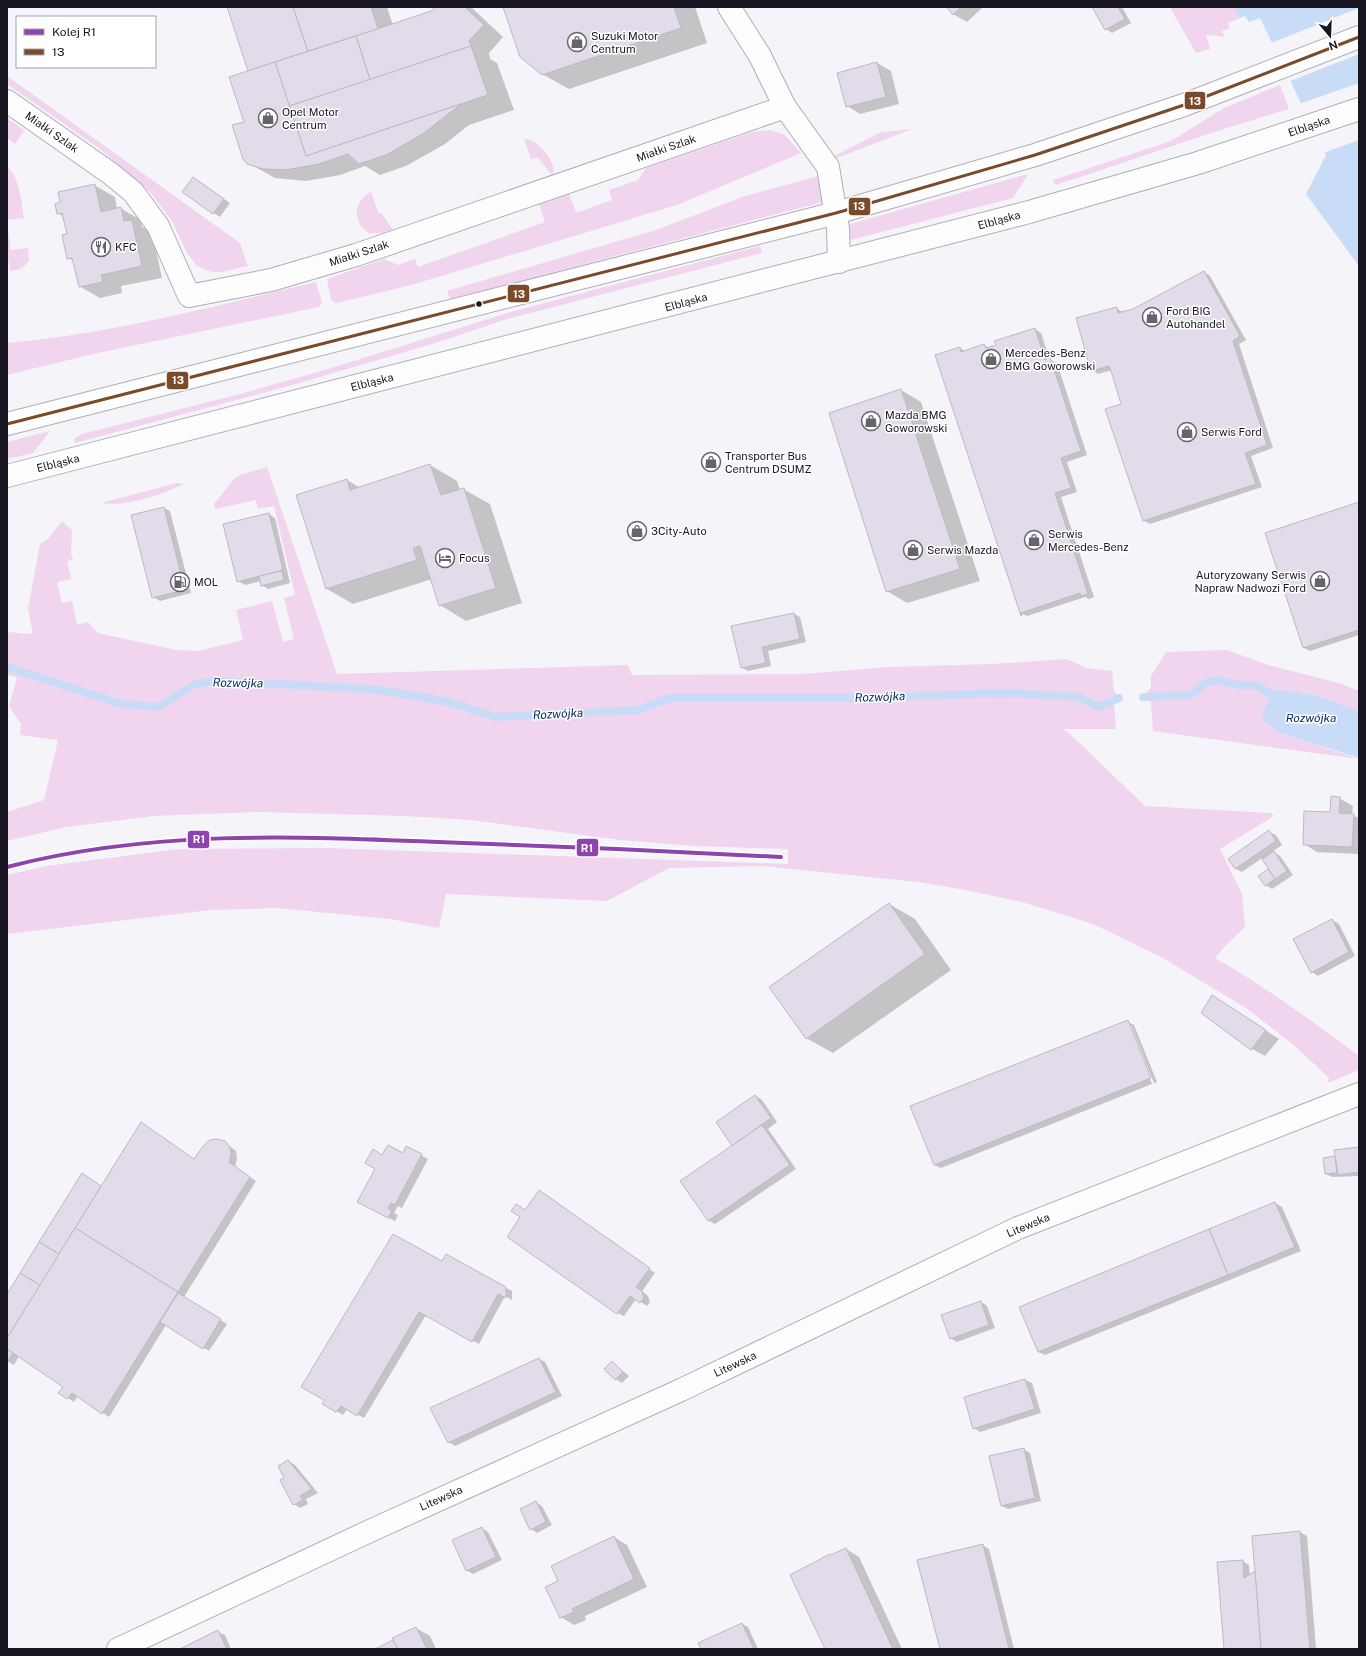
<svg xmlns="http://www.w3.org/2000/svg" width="1366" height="1656" viewBox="0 0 1366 1656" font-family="'Public Sans',sans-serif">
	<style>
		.green { fill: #f1d4ee }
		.water { fill: #c9dcf7 }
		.pier { fill: #f5f4f8 }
		.shadow { fill: #0003; fill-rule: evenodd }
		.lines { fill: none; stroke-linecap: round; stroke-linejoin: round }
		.stream { stroke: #c9dcf7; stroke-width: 8 }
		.building { fill: #e3dbea; stroke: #bdb9c0 }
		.minor-casing { stroke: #afadb5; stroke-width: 24 }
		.major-casing { stroke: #afadb5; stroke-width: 24 }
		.minor { stroke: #fefdfe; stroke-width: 22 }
		.major { stroke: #fefdfe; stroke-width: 22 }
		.bus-1-casing { stroke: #fff; stroke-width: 6 }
		.bus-1 { stroke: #7a4b2a; stroke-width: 3 }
		.rail-1-casing { stroke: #fff; stroke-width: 7 }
		.rail-1 { stroke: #8e44ad; stroke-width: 4 }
		.bus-dot { fill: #181621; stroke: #fff; stroke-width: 1.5 }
		.labels { text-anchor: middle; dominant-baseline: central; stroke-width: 3; stroke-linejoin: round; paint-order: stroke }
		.poi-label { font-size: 11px; fill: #181621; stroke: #fff; text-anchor: start }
		.street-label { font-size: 11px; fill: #181621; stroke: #fff }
		.water-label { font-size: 12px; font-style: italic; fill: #00285c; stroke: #fff }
		.line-badge { stroke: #fff; stroke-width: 1.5 }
		.badge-label { font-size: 11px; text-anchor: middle; font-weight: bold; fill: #fff }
	</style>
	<rect width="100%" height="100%" fill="#f5f4f8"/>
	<!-- green -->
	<g class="green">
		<polygon points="1170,7 1234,7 1240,18 1228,23 1230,28 1222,31 1225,37 1206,35 1210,49 1196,53"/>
		<polygon points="7,76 240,243 248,266 222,272 212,272 197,266 187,253 172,221 150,192 100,149 7,84"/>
		<path d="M1280,85l9,24c-79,23 -156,51 -234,76l-2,-5 118,-39 53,-33z"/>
		<polygon points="7,118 24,130 15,144 7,138"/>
		<polygon points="912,129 837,158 834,156 881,132"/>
		<polygon points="771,130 785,135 801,153 677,205 408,286 336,303 331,300 327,279 384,259 398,265 415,259 418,267 545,222 539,204 569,194 576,213 612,200 609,190 638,180 646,168 752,132"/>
		<path d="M524,139c4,0 8,1 12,4 7,5 23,24 16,32l-14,-17 -7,1z"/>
		<path d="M7,166c13,14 14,33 17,52l-17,2z"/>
		<polygon points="1028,174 1013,198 843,242 850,224"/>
		<polygon points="819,176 824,201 819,203 450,299 447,291 656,230 745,196"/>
		<path d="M371,192l7,20 4,2 11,16 -10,3h-14c-17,-11 -16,-32 2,-41z"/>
		<path d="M7,223l4,27 17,-2 1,12c-5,8 -10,10 -19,11l-3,-18z"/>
		<polygon points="760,246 762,253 507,319 439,342 289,386 75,443 74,439 82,434 240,394 328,369 514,311"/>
		<path d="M316,282l6,20 -3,5 -226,47 -86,21v-32c104,-9 208,-37 309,-61z"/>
		<polygon points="50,431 33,453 7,459 7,442"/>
		<path d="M267,467l70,207 291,-9 4,10 171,-1 85,-7 104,-3 75,-5 19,9 26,3 2,20 5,7 -5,5 2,26h-54l7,4 76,73 126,7 3,3 -54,33 22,45 3,33 -19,18 -11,13c51,29 97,63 144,98v14l-31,13 1,-5 -34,-32 -49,-38 -83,-50 -70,-34 -71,-22 -56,-12 -48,-8 -155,-16 -94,2 -62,33 -161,-7 -7,34 -49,-9 -113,-11 -66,2 -204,24v-59l40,-9 132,-17 146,-1 463,16v-15l-93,-3 -75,-6 -149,-20 -66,-4 -148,-4 -104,4 -87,11 -59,14v-29l37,-12 14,-60 -38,-5 1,-11 -12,-18 8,-29 -10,-2v-43l26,2 -5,-25 12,-65 8,-5 14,-18 10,9 -1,23 2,7 -6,1 4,18 -14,3 5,21 10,-2 5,24 11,-3 10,11 78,17 23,1 44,-11 -7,-30 36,-9 11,41 11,-3 -10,-41 11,-3 -21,-89 -16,3 -2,-9 -41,9 -1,-5 20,-25 6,-4z"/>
		<path d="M177,483l7,1c-23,11 -58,23 -83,19z"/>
		<polygon points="1227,650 1268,665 1339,683 1359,691 1359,711 1316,695 1277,689 1266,705 1280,733 1359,759 1153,731 1151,702 1143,697 1151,688 1151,676 1166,652"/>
	</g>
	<!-- water -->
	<g class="water">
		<polygon points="1234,7 1359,7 1359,266 1306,194 1326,155 1260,18 1249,22 1245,16 1240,18"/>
		<polygon points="1277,689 1316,695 1359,711 1359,758 1280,733 1261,719 1266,705"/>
	</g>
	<!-- pier -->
	<g class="pier">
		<polygon points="1359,8 1359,54 1288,82 1269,44"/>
		<polygon points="1359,83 1359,140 1323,153 1299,104"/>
	</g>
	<!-- shadow -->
	<g class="shadow">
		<polygon points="228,7 387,7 393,25 431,12 436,7 471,7 503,37 489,53 490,59 497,63 514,110 469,125 445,144 406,166 380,175 365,166 340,175 306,181 275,178 248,163 249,71"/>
		<polygon points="504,7 695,7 707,43 569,89 542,74"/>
		<polygon points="947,7 983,7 967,22 953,14"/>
		<polygon points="1093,7 1122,7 1131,23 1112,33 1106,29"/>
		<polygon points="877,63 891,71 899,104 860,114 847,106 838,73"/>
		<polygon points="194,178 230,203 220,217 183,192"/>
		<polygon points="94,185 115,197 117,209 120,208 141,220 142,227 152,232 162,278 121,286 122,293 100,298 79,286 74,261 68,258 68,235 64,217 58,213"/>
		<polygon points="1204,272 1210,276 1246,340 1239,344 1273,448 1251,456 1262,487 1150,524 1144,521 1122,404 1112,370 1098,374 1092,370 1116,308 1123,312 1133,310"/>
		<polygon points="1035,329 1041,333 1050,360 1057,363 1087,455 1067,462 1077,492 1061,497 1094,597 1089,599 1085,597 1027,616 1020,613 960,348 965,351 984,345 989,348"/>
		<polygon points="901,390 921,402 980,581 907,603 887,591"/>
		<polygon points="430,465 457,481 460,490 463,489 490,504 522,603 466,621 440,605 432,579 353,604 327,589 347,480 360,488"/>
		<polygon points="1359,503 1359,635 1310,651 1304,648"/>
		<polygon points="164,508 170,511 191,593 160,601 153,597"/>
		<polygon points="269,514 275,518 290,583 268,589 262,585 261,581 245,585 238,581"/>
		<polygon points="794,614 800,617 806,642 768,651 771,666 748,671 741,667"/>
		<polygon points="1339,798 1353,806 1352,815 1359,818 1359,854 1317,852 1304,844 1331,813"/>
		<polygon points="1269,832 1276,835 1282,845 1273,851 1280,856 1293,875 1272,889 1266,885 1260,876 1270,870 1262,858 1242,872 1236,869 1229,860"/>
		<polygon points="889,904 915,919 951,970 833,1053 806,1038"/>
		<polygon points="1332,920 1339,924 1355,956 1318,976 1312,972"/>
		<polygon points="1226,1004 1279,1039 1265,1056 1252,1049"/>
		<path d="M1128,1022l6,3 23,57 -216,86 -7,-3zM1129,1025h2l23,58 -2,1z"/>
		<polygon points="756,1096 762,1100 777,1122 768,1129 796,1169 715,1224 709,1221 681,1181 734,1146"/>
		<polygon points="224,1142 236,1151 237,1159 235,1166 256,1181 184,1297 227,1324 209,1351 166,1325 109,1417 78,1396 74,1402 68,1398 64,1387 19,1356 14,1365 7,1361 7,1296 89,1178 102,1187 195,1160"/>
		<polygon points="407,1147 428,1159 402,1208 398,1206 394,1213 398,1215 395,1221 365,1206 376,1168 383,1156 403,1154"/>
		<polygon points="1359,1148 1359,1176 1332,1177 1326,1174 1324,1159 1336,1157"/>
		<polygon points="545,1196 655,1273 642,1291 648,1296 650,1302 647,1306 636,1299 624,1316 618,1313 526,1211"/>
		<polygon points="1275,1203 1282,1207 1301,1251 1045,1355 1038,1352"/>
		<polygon points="446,1255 512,1291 512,1300 505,1296 479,1344 426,1315 364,1418 347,1409 343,1415 323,1403 442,1262"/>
		<polygon points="981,1302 987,1306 995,1328 957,1342 950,1338"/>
		<polygon points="539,1359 545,1362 562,1396 455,1446 449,1442"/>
		<polygon points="612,1362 629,1376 622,1383 615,1379"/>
		<polygon points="1025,1380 1032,1383 1041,1413 980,1432 974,1428 965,1398"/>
		<polygon points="1023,1449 1030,1453 1041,1501 1008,1509 1002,1506"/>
		<polygon points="288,1461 295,1465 318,1493 306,1499 308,1504 300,1508 294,1504 286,1479"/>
		<polygon points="536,1502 542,1506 552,1525 537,1533 531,1529"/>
		<polygon points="482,1528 488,1532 502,1560 473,1574 466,1570"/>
		<polygon points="1300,1532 1307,1536 1316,1649 1225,1649 1242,1561 1249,1565 1250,1576 1256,1571 1253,1537"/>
		<polygon points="614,1537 627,1545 647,1587 585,1616 586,1620 574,1625 561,1617 560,1582"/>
		<polygon points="982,1545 989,1549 1014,1649 941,1649"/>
		<polygon points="846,1549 859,1557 902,1649 826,1649 806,1567"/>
		<polygon points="742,1624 748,1627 758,1649 702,1649"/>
		<polygon points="416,1628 430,1636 436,1649 378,1649"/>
		<polygon points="218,1632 225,1635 231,1649 182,1649"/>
	</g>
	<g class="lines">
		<!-- stream -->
		<g class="stream">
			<polyline points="7,667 121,704 159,707 195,684 214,681 370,689 418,696 456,704 495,717 638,710 669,698 854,698 1005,693 1079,697 1098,707 1119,698"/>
			<polyline points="1143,697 1190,695 1206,683 1218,680 1239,685 1255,685 1282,700"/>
		</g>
	</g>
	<!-- building -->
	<g class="building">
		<polygon points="227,7 293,7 308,51 248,71"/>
		<polygon points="293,7 371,7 378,29 308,51"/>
		<polygon points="435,7 465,7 484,25 469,41 471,46 370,80 356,36 431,11"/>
		<polygon points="503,7 674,7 681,28 542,75 520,57"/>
		<polygon points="946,7 961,7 953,15"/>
		<polygon points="1092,7 1118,7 1125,19 1105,30"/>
		<polygon points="356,36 370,80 289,106 275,62"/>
		<polygon points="471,46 488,95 306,156 289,106"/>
		<polygon points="275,62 306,156 461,104 424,133 407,143 386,155 359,164 348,154 319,164 286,170 263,169 247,164 243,159 232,125 244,122 229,77"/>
		<polygon points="877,62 886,97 846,107 837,73"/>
		<polygon points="193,177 224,199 213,214 182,192"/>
		<polygon points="95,184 101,212 121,207 124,221 132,220 142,266 101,275 103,282 79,287 72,258 67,259 62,235 67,234 62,213 57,214 55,204 60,202 58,192"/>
		<polygon points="1204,271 1240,336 1233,341 1267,445 1245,453 1256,484 1143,521 1105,409 1121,404 1112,374 1109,366 1091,371 1076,318 1117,307 1118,313 1133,309"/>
		<polygon points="1035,328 1045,360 1050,357 1081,451 1061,458 1071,488 1055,493 1088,594 1081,596 1080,593 1021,613 1022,616 1021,616 935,355 960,347 961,352 984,344 986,348 996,345 994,341"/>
		<polygon points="901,389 960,569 886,592 829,413"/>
		<polygon points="430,464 441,495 464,488 496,588 439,606 420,546 413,548 417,560 326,589 296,495 347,479 350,490"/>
		<polygon points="1359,502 1359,630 1303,648 1265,533"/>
		<polygon points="164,507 185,590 152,598 131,515"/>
		<polygon points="269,513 283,570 237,582 223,524"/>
		<polygon points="282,571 284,580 261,586 259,576"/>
		<polygon points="794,613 800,639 762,647 766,663 741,668 731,626"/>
		<polygon points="1331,796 1340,797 1339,813 1354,814 1352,847 1303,845 1304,811 1330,812"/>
		<polygon points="1269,830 1276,841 1235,869 1228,859"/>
		<polygon points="1274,851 1287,871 1275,879 1262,859"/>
		<polygon points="1268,869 1275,879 1265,886 1258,876"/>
		<polygon points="889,903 925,954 806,1039 769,987"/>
		<polygon points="1332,919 1349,952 1311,973 1293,939"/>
		<polygon points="1212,995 1266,1030 1251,1050 1201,1013"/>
		<polygon points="1128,1020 1151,1078 934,1165 910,1106"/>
		<polygon points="755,1095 771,1118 732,1146 716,1122"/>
		<polygon points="141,1122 194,1159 204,1145 210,1140 217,1139 225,1141 230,1147 231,1155 229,1162 250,1177 178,1292 75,1228"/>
		<polygon points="762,1125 790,1165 708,1221 680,1181"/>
		<polygon points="388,1145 403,1153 406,1146 422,1154 395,1205 391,1203 388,1208 392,1211 388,1218 357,1202 375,1169 365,1163 373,1149 382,1155"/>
		<polygon points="1359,1147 1359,1172 1338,1175 1334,1150"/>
		<polygon points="1335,1156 1337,1173 1325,1174 1323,1158"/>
		<polygon points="82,1173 101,1186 59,1254 39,1242"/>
		<polygon points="539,1190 650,1268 636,1287 642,1291 644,1298 640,1303 630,1296 617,1314 507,1237 520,1217 511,1211 516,1204 525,1210"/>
		<polygon points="1275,1202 1295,1247 1228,1275 1209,1229"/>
		<polygon points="75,1228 178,1292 102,1414 72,1393 67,1399 58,1393 63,1387 7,1349 7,1338"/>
		<polygon points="1209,1229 1228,1275 1038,1352 1019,1307"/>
		<polygon points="393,1234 442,1261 446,1254 506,1287 506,1298 498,1294 472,1342 419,1312 357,1416 341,1406 336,1412 322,1404 324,1400 301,1387"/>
		<polygon points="39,1242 59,1254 40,1285 20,1273"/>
		<polygon points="20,1273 40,1285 7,1338 7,1294"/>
		<polygon points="178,1293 221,1319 203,1349 160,1322"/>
		<polygon points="981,1301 989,1325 950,1339 941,1315"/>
		<polygon points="7,1349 13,1353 7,1362"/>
		<polygon points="539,1358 556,1392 448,1443 430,1408"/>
		<polygon points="612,1361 623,1372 615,1380 604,1369"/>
		<polygon points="1025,1379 1035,1409 973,1429 964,1397"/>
		<polygon points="1024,1448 1035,1498 1001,1506 989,1456"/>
		<polygon points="288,1460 312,1489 300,1496 303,1500 293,1505 280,1480 284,1478 278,1466"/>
		<polygon points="536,1501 546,1522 530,1530 520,1509"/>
		<polygon points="482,1527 496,1557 466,1571 452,1540"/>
		<polygon points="1300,1531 1310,1649 1261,1649 1252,1536"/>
		<polygon points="614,1536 634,1579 572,1609 574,1612 560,1618 545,1587 558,1581 551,1566"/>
		<polygon points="983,1544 1009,1649 940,1649 917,1560"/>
		<polygon points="846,1548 893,1649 825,1649 790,1575 830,1554 831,1555"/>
		<polygon points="1243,1560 1244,1578 1255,1571 1261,1649 1224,1649 1217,1562"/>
		<polygon points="742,1623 754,1649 701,1649 698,1643"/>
		<polygon points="416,1627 427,1649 398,1649 392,1638"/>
		<polygon points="218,1630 227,1649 180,1649"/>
		<polygon points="393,1640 398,1649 375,1649"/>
	</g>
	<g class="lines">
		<defs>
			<g id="minor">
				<polyline points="729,7 760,56 785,107 828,167 838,229 839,262"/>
				<polyline points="7,101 111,174 133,192 158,226 189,296 271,280 356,255 785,107"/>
				<polyline points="118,1649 372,1530 681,1390 1018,1228 1359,1094"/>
			</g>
			<g id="major">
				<polyline points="7,424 836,213 1035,155 1184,105 1359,37"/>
				<polyline points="7,476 1029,212 1198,163 1359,109"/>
			</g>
		</defs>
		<!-- minor casing -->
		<use href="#minor" class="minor-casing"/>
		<!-- major casing -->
		<use href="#major" class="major-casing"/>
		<!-- minor -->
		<use href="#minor" class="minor"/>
		<!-- major -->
		<use href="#major" class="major"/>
		<defs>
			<polyline id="bus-1" points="7,424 836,213 1035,155 1184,105 1359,37"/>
		</defs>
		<!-- bus-1 casing -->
		<use href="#bus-1" class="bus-1-casing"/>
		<!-- bus-1 -->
		<use href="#bus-1" class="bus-1"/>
		<defs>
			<path id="rail-1" d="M7,867c141,-37 287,-31 431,-25 114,4 229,9 343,15"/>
		</defs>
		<!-- rail-1 casing -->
		<use href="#rail-1" class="rail-1-casing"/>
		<!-- rail-1 -->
		<use href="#rail-1" class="rail-1"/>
	</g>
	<!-- icons -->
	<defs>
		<symbol id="shop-ring" viewBox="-11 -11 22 22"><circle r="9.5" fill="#fff" stroke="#65646c" stroke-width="1.5"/><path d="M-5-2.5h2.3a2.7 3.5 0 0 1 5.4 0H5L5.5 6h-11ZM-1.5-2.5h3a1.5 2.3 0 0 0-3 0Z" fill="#65646c"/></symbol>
		<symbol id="restaurant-ring" viewBox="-11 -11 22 22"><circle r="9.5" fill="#fff" stroke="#65646c" stroke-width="1.5"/><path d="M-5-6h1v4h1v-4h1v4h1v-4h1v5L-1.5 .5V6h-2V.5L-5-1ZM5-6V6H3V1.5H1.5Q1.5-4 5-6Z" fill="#65646c"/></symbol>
		<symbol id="hotel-ring" viewBox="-11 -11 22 22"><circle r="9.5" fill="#fff" stroke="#65646c" stroke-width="1.5"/><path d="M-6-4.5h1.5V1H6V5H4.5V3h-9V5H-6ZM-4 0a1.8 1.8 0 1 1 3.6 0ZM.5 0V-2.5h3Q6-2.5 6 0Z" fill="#65646c"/></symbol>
		<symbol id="fuel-ring" viewBox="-11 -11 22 22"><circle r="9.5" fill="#fff" stroke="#65646c" stroke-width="1.5"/><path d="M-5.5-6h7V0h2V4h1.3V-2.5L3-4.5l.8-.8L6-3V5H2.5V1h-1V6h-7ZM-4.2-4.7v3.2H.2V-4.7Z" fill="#65646c"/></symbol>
	</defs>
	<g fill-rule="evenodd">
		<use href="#shop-ring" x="566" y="31" width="22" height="22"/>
		<use href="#shop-ring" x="257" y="107" width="22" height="22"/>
		<use href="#restaurant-ring" x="90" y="236" width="22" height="22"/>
		<use href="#shop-ring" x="1141" y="306" width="22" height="22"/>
		<use href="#shop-ring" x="980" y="348" width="22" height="22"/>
		<use href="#shop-ring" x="860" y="410" width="22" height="22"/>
		<use href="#shop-ring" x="1176" y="421" width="22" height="22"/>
		<use href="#shop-ring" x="700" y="451" width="22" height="22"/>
		<use href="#shop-ring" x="626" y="520" width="22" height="22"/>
		<use href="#shop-ring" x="1023" y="529" width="22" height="22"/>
		<use href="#shop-ring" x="902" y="539" width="22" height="22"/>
		<use href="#hotel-ring" x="434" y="547" width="22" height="22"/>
		<use href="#shop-ring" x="1309" y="570" width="22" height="22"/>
		<use href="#fuel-ring" x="169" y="571" width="22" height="22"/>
	</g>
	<!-- markers -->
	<circle class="bus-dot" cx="479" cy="304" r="3.5"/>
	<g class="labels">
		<!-- poi labels -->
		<g class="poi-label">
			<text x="591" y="36">Suzuki Motor<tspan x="591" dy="13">Centrum</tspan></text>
			<text x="282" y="112">Opel Motor<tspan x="282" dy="13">Centrum</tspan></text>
			<text x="115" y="247">KFC</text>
			<text x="1166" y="311">Ford BIG<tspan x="1166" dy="13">Autohandel</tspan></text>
			<text x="1005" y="353">Mercedes-Benz<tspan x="1005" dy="13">BMG Goworowski</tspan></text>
			<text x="885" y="415">Mazda BMG<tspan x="885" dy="13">Goworowski</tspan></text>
			<text x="1201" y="432">Serwis Ford</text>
			<text x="725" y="456">Transporter Bus<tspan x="725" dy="13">Centrum DSUMZ</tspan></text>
			<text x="651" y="531">3City-Auto</text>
			<text x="1048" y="534">Serwis<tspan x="1048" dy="13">Mercedes-Benz</tspan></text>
			<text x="927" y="550">Serwis Mazda</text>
			<text x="459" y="558">Focus</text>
			<text x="1306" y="575" text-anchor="end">Autoryzowany Serwis<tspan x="1306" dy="13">Napraw Nadwozi Ford</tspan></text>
			<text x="194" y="582">MOL</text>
		</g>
		<!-- street labels -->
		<g class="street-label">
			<text transform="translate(1309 126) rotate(-19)">Elbląska</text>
			<text transform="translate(52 132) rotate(35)">Miałki Szlak</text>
			<text transform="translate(666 148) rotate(-19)">Miałki Szlak</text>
			<text transform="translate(999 220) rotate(-15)">Elbląska</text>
			<text transform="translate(359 253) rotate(-18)">Miałki Szlak</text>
			<text transform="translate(686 302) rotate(-15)">Elbląska</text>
			<text transform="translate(372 382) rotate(-14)">Elbląska</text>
			<text transform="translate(58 463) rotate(-14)">Elbląska</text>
			<text transform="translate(1028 1225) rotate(-23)">Litewska</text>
			<text transform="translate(735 1364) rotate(-25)">Litewska</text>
			<text transform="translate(441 1498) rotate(-24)">Litewska</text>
		</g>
		<!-- water labels -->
		<g class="water-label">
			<text transform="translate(238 683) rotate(1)">Rozwójka</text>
			<text transform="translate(880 697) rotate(-2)">Rozwójka</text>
			<text transform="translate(558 714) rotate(-3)">Rozwójka</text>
			<text x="1311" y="718">Rozwójka</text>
		</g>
	</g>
	<g class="line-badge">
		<rect x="1184" y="91" width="22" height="19" rx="4" fill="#7a4b2a"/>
		<rect x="848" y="197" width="23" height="19" rx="4" fill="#7a4b2a"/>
		<rect x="507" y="284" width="23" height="19" rx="4" fill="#7a4b2a"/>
		<rect x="166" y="371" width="23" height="19" rx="4" fill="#7a4b2a"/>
		<rect x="187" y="830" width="23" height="19" rx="4" fill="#8e44ad"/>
		<rect x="576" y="838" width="23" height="19" rx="4" fill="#8e44ad"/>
	</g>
	<g class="badge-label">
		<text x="1195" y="105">13</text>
		<text x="859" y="210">13</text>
		<text x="519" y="298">13</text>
		<text x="178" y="384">13</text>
		<text x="199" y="843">R1</text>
		<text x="587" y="852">R1</text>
	</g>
	<!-- border -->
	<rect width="1366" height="1656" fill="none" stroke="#181621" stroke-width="16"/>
	<!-- legend -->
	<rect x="16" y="16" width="140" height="52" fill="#ffffff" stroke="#a3a2a6"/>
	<rect x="24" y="29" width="20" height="6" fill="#8e44ad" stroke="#a3a2a6"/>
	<text x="52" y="36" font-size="12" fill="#181621">Kolej R1</text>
	<rect x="24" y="49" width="20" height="6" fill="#7a4b2a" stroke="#a3a2a6"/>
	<text x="52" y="56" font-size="12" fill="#181621">13</text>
	<!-- north arrow -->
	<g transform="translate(1330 36) rotate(161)" stroke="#ffffff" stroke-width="3" paint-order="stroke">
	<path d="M0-3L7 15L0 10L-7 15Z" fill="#181621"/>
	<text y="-6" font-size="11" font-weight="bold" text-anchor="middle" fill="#181621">N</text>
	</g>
</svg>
